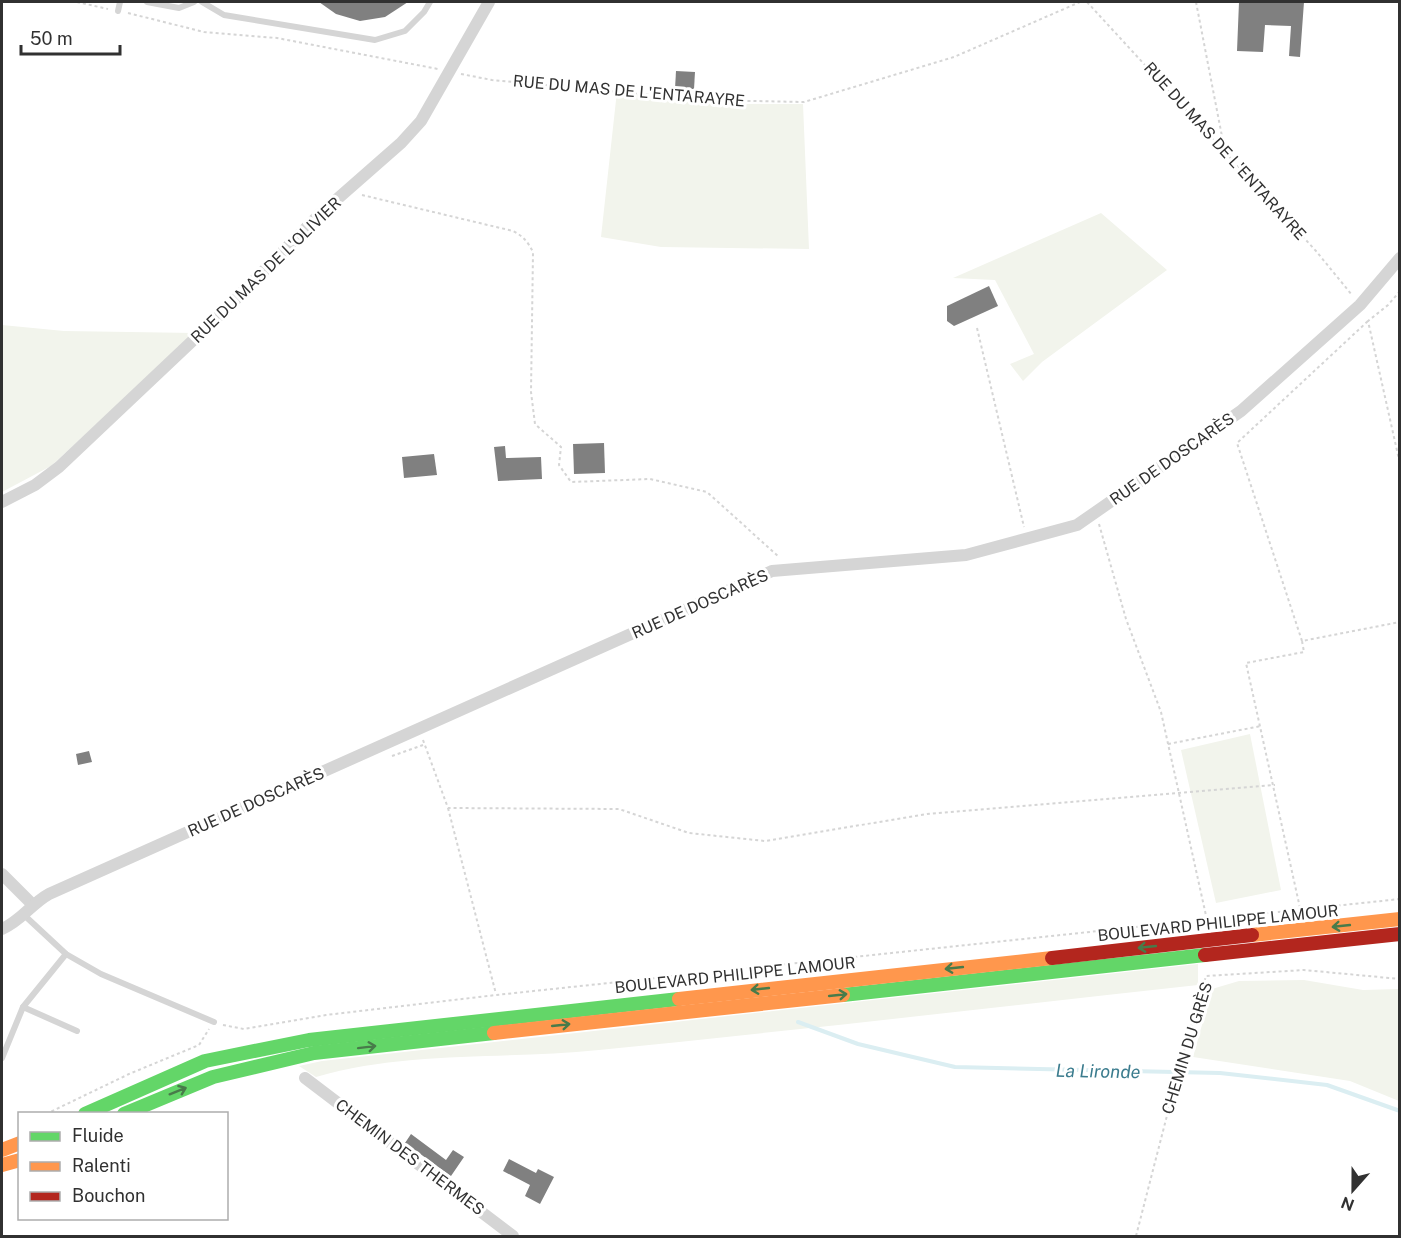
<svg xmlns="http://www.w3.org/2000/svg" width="1401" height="1238" viewBox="0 0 1401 1238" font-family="'Public Sans',sans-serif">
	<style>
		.green { fill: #f2f4ec }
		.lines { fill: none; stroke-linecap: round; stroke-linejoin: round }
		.stream { stroke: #dbeef2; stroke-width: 4 }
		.building { fill: #808080 }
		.path { stroke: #d5d5d5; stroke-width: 2; stroke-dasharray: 3 3; stroke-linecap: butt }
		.lane { stroke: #d5d5d5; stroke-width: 6 }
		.street { stroke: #d5d5d5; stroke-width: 12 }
		.fast { stroke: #63d668; stroke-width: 14 }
		.slow { stroke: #ff974d; stroke-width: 14 }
		.jam { stroke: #b3261e; stroke-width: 14 }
		.oneway { stroke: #487b4a }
		.labels { text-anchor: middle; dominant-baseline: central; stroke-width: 6; stroke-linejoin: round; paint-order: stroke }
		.street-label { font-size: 16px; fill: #313131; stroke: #fff }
		.water-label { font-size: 18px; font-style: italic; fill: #3b7c8e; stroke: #fff }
	</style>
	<rect width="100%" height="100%" fill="#fff"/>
	<!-- green -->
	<g class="green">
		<polygon points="617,91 702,104 803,104 809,249 661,247 601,237"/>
		<polygon points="1101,213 1167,270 1042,362 1023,381 1010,364 1034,354 995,280 953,278"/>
		<polygon points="2,325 64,331 195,333 51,466 2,492"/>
		<polygon points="1250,734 1281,890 1216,903 1181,750"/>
		<path d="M1198,964v21c-199,22 -399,45 -599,65 -94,10 -190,0 -283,27l-17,-11 23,-5z"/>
		<polygon points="1304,980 1363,990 1399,989 1399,1101 1350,1081 1193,1057 1212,989 1239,981"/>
	</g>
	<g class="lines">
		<!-- stream -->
		<polyline class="stream" points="798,1022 858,1044 955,1067 1220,1073 1327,1085 1400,1111"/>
	</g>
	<!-- building -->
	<g class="building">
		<polygon points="319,2 408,2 385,17 360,21 336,14"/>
		<polygon points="1239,2 1304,2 1300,57 1289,56 1291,26 1265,25 1263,52 1237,51"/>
		<polygon points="676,71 695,72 694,89 675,89"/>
		<polygon points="989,286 998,306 954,326 947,321 947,306"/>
		<polygon points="604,443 605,473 574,474 573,444"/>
		<polygon points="505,446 506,458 541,457 542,479 498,481 494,447"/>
		<polygon points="434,454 437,475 404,478 402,457"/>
		<polygon points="89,751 92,762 78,765 76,754"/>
		<polygon points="411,1134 446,1160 453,1150 464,1157 451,1176 405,1143"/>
		<polygon points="509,1159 536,1173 538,1169 554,1177 540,1204 525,1196 530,1185 503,1171"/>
	</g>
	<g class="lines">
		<!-- path -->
		<g class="path">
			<polyline points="77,2 108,9"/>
			<polyline points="1087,2 1316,251 1352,295"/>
			<polyline points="1196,2 1225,152"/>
			<polyline points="128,13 204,32 277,38 438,69"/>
			<polyline points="461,74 492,80 703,100 804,102 954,57 1080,2"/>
			<path d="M362,195l151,36c10,5 15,11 20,21l-2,140 4,32 26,23 -2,18 12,17 79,-3 57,13 72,65"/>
			<polyline points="1400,291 1388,305 1368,321 1400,464"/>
			<polyline points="977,328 1024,527"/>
			<polyline points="1099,524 1126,619 1161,712 1207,920"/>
			<polyline points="1302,641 1237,443 1368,321"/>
			<polyline points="423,740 448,808 619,809 689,833 765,841 927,814 1275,785"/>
			<polyline points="1168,744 1261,726"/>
			<polyline points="392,756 423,745"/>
			<polyline points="448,808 496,994"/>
			<polyline points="1300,908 1246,663 1304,652 1302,641 1400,622"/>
			<polyline points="223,1025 244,1029 326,1015 496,995 1400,899"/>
			<polyline points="46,1114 129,1074 199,1045 209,1029"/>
			<polyline points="1136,1236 1180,1065 1206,976 1304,970 1400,979"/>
		</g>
		<!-- lane -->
		<g class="lane">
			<polyline points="147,2 179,8 194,2"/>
			<polyline points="202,2 224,15 375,40 405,31 424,12 430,2"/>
			<polyline points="118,11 120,2"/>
			<polyline points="24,915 66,954 101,974 214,1022"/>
			<polyline points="23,1007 77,1031"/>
			<polyline points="2,1058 23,1007 66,954"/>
		</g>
		<!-- street -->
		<g class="street">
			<polyline points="2,502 35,485 59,467 223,312 319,215 401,143 421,121 489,2"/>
			<polyline points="2,874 32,904"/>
			<path d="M2,929c19,-8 29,-25 47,-35l723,-323 194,-16 111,-30 164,-114 119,-106 40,-47"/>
			<polyline points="305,1078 513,1236"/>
		</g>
		<!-- fast -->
		<g class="fast">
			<polyline points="843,995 1205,955"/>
			<polyline points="85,1114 205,1061 309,1040 679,999"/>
			<polyline points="124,1114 213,1077 314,1053 494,1033"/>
		</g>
		<!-- slow -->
		<g class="slow">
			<polyline points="1252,935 1400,919"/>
			<polyline points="679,999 1052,958"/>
			<polyline points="494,1033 843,995"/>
			<polyline points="2,1150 20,1143"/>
			<polyline points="2,1165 20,1160"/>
		</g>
		<!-- jam -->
		<g class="jam">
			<polyline points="1205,955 1400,934"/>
			<polyline points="1052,958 1252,935"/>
		</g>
	</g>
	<!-- one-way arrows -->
	<defs><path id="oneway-shaft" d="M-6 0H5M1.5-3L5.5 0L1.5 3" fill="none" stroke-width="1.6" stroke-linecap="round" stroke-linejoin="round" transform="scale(1.5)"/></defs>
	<g class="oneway">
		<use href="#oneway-shaft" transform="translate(1341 926) rotate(174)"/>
		<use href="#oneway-shaft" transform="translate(1147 947) rotate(174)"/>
		<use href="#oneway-shaft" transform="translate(954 968) rotate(174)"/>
		<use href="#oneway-shaft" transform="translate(760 989) rotate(174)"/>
		<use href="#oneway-shaft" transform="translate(838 995) rotate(-6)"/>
		<use href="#oneway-shaft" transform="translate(561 1025) rotate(-6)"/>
		<use href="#oneway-shaft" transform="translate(367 1047) rotate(-7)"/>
		<use href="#oneway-shaft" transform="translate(178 1091) rotate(-22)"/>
	</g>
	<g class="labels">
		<!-- street labels -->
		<g class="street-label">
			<text transform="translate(629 91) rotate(5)">RUE DU MAS DE L'ENTARAYRE</text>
			<text transform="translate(1225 151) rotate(48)">RUE DU MAS DE L'ENTARAYRE</text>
			<text transform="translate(266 270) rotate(-44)">RUE DU MAS DE L'OLIVIER</text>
			<text transform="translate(1172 459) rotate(-35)">RUE DE DOSCARÈS</text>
			<text transform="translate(700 604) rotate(-24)">RUE DE DOSCARÈS</text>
			<text transform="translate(256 802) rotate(-24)">RUE DE DOSCARÈS</text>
			<text transform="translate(1218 923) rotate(-6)">BOULEVARD PHILIPPE LAMOUR</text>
			<text transform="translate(735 975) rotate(-6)">BOULEVARD PHILIPPE LAMOUR</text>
			<text transform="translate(1187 1048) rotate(-73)">CHEMIN DU GRÈS</text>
			<text transform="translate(410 1157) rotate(37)">CHEMIN DES THERMES</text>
		</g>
		<!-- water labels -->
		<g class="water-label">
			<text transform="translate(1098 1071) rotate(1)">La Lironde</text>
		</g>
	</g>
	<!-- border -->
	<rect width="1401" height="1238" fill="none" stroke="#313131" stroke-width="6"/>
	<!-- legend -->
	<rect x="18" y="1112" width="210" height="108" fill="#ffffff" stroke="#adadad" stroke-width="1.5"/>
	<rect x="30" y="1132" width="30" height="9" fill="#63d668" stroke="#adadad" stroke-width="1.5"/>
	<text x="72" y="1142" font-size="18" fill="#313131">Fluide</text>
	<rect x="30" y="1162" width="30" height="9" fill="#ff974d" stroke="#adadad" stroke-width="1.5"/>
	<text x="72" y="1172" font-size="18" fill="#313131">Ralenti</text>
	<rect x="30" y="1192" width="30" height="9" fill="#b3261e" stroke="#adadad" stroke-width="1.5"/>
	<text x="72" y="1202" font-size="18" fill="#313131">Bouchon</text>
	<!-- north arrow -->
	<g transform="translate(1353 1190) rotate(201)" stroke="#ffffff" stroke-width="4.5" paint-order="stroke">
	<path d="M0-4.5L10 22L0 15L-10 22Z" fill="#313131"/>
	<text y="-9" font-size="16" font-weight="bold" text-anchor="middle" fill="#313131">N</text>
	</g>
	<!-- scale -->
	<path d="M21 45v9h99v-9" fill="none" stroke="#313131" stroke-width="3"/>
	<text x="30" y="45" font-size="18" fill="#313131" stroke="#ffffff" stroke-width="4.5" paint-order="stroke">50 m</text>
</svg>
